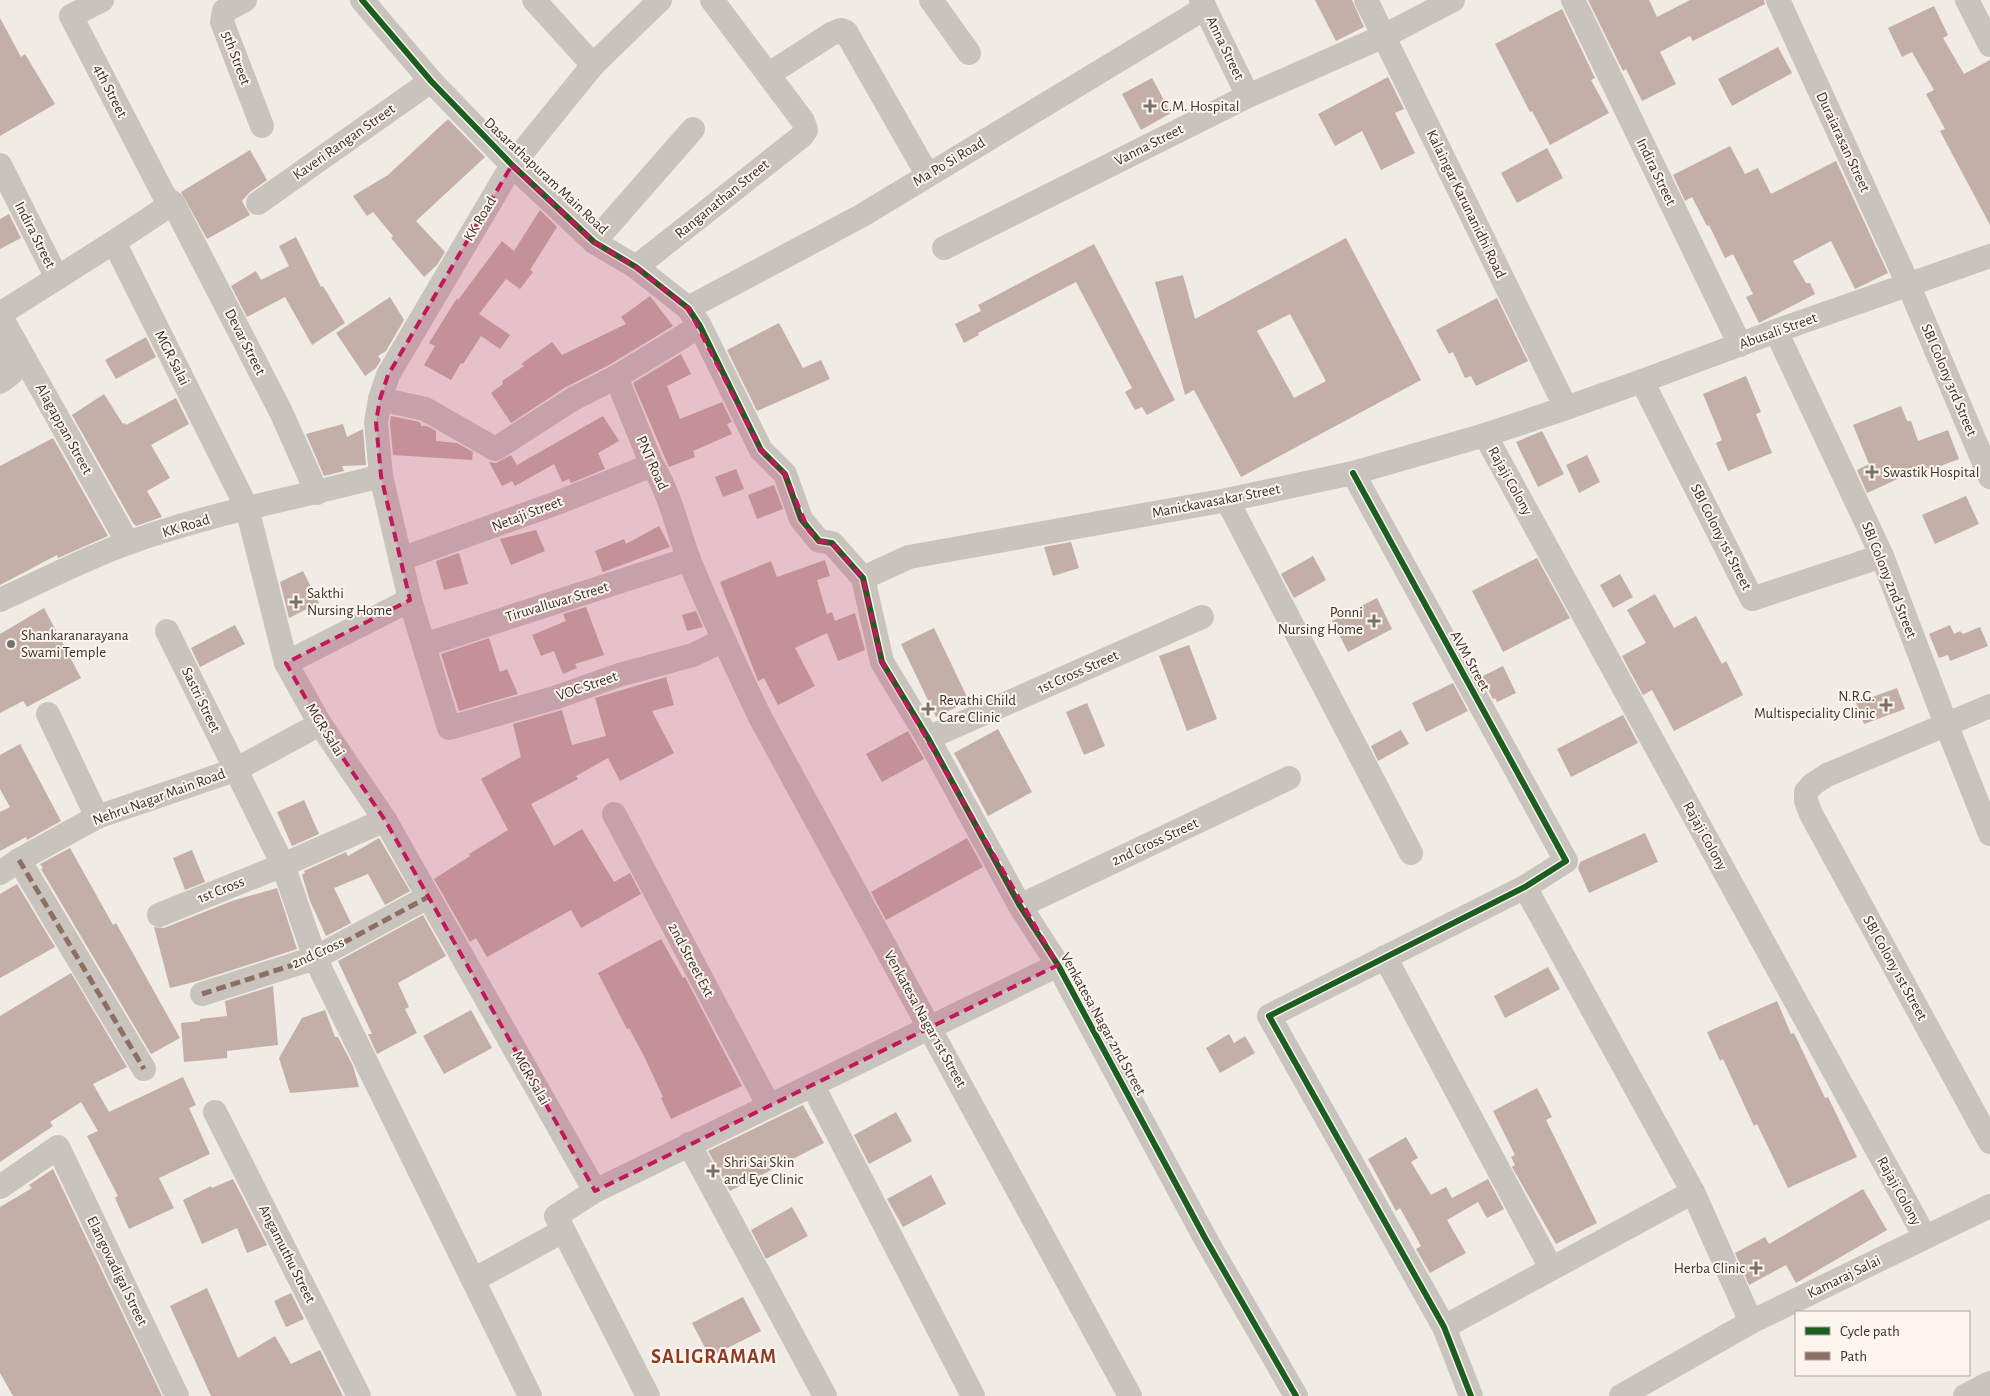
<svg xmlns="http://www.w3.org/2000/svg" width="1990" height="1396" viewBox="0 0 1990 1396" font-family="'Alegreya Sans',sans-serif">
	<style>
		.building { fill: #c3afa7; fill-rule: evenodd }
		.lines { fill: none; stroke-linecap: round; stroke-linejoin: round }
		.minor { stroke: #c9c3be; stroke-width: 24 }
		.quiet { stroke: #8d6e63; stroke-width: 5; stroke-dasharray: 10 5; stroke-linecap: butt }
		.cycleway-casing { stroke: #fbf5ee; stroke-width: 9 }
		.cycleway { stroke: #1b5e20; stroke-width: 6 }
		.marked { fill: #c2185b; fill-opacity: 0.2; stroke: #c2185b; stroke-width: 4; stroke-dasharray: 10 6; stroke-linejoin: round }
		.poi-dot { fill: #7a716c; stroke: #fbf5ee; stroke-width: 2 }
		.labels { text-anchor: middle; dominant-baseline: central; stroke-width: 4; stroke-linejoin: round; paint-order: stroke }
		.street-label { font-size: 15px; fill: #3b302b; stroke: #fbf5ee }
		.poi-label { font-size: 15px; fill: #3b302b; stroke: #fbf5ee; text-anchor: start }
		.district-label { font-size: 20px; font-weight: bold; letter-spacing: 1px; fill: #8c3b22; stroke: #fbf5ee }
	</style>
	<rect width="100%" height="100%" fill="#f0ebe5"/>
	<!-- building -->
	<g class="building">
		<polygon points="1315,0 1352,0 1364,27 1336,41"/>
		<polygon points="1588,0 1649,0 1657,17 1690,0 1764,0 1765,4 1693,41 1690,36 1660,52 1676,84 1642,101 1626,69 1623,71"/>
		<polygon points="1934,6 1948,35 1943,38 1964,74 1990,60 1990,225 1940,131 1945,129 1926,94 1934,90 1912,52 1902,57 1888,28"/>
		<polygon points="1562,9 1595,78 1591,80 1609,113 1550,145 1532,111 1530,112 1495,44"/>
		<polygon points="0,18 21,57 25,54 55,104 0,136"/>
		<polygon points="1778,47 1792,73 1732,106 1718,79"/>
		<polygon points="1388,77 1404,109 1395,113 1415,153 1381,170 1362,131 1335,146 1318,114"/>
		<polygon points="1152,78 1171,113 1141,130 1122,94"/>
		<polygon points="448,119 485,157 416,221 445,252 437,265 424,277 391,238 393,236 373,212 367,216 353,196 388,175"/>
		<polygon points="1730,146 1745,174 1758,168 1771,194 1836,161 1888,273 1855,289 1831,241 1793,261 1806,283 1810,283 1815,294 1759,323 1746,297 1753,294 1733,254 1725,258 1709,225 1707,226 1692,197 1685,201 1673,175"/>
		<polygon points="1547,148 1563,178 1517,203 1501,173"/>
		<polygon points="250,150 267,180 250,192 242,201 250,215 207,239 181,192"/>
		<polygon points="540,210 557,227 530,270 533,272 520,289 506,279 479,314 510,335 500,349 481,336 463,364 461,363 451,380 424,365 435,346 429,343 457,298 458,300 502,241 514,251"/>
		<polygon points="9,214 21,238 0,249 0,219"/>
		<polygon points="296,237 321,287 323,286 345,323 312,345 285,297 247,317 231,286 256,271 261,280 289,266 279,246"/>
		<path d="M1346,238l75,142 -180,97 -47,-87 -9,5 -30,-113 28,-7 12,44zM1290,314l36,67 -32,17 -37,-67z"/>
		<polygon points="1094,244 1175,400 1147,415 1142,407 1135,410 1125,392 1132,388 1076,282 978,333 979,335 964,343 955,324 981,311 978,305"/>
		<polygon points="650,296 673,326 609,365 566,387 511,423 491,393 503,384 502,381 524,366 521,364 552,342 562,355 626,324 621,317"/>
		<polygon points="390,297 404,320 386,351 378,356 381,360 376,368 365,376 336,333"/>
		<polygon points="1497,298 1528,361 1476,386 1471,376 1465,378 1453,352 1449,354 1436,330"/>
		<polygon points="779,323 803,368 821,360 830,379 757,411 727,350"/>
		<polygon points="146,337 156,357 116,379 105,360"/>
		<polygon points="681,354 691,374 667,386 680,419 722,402 732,422 727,424 732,434 693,451 695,457 669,467 633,383"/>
		<polygon points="1746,376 1761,412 1756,414 1772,453 1728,471 1716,443 1722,440 1703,394"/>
		<polygon points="104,394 123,424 125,423 126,425 176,398 189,424 151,445 170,478 147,491 162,517 136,526 133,523 72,415"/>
		<polygon points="1901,406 1907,421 1911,421 1918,441 1948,430 1959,459 1927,471 1926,466 1867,493 1857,470 1869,464 1853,425"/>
		<polygon points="391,416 420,422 421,426 427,426 436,431 436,441 457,443 473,452 472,460 393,455 390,423"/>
		<polygon points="603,416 619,441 598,453 605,469 571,483 569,479 562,482 554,464 515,486 512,481 502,486 489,462 496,463 511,455 517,465"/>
		<polygon points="343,424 347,437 363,429 366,465 342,466 344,471 324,476 306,434"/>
		<polygon points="1542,431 1564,474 1538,487 1516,442"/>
		<polygon points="53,438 108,536 58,558 57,555 0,585 0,466"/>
		<polygon points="1587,455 1600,482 1579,493 1566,465"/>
		<polygon points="736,469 744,489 723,497 715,477"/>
		<polygon points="774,485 783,509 757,519 748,495"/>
		<polygon points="1966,496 1979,524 1935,544 1922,515"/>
		<polygon points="659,526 670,547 603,572 595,551 624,539 626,544"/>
		<polygon points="536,530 545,551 511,565 500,539"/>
		<polygon points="1071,542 1079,568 1053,576 1044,547"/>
		<polygon points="459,553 468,584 444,590 436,561"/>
		<polygon points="1313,556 1326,580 1294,598 1281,574"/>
		<polygon points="1537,558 1570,618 1503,652 1472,591"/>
		<polygon points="825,560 830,576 817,580 827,614 832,612 835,621 855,613 865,650 838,661 827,633 795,648 815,686 778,705 764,678 758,681 720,582 771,561 777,577"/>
		<polygon points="303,571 319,603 289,618 280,582"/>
		<polygon points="1620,574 1633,597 1613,608 1600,585"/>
		<polygon points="1655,594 1674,628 1696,616 1722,664 1726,661 1743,695 1674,731 1652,690 1643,695 1622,656 1646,643 1627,610"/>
		<polygon points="1377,598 1392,629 1348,652 1332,621"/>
		<polygon points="586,607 604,655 575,664 577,668 563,674 554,651 541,656 532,635 566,621 563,614"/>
		<polygon points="44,608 81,678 27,707 23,701 0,713 0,634"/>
		<polygon points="696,611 703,627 687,631 682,615"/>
		<polygon points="235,625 245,644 200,667 191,648"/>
		<polygon points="1950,625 1954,634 1960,631 1963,634 1980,627 1988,646 1950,661 1948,655 1939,658 1929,634"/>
		<polygon points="934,628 969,701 936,717 901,644"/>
		<polygon points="489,638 500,672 507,669 518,694 459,711 441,654"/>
		<polygon points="1189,645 1217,719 1187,731 1159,656"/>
		<polygon points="1503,666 1516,693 1497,702 1495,698 1493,699 1481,677"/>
		<polygon points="666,677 674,705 652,711 674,753 620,781 608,758 576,776 578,779 531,804 554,846 582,829 614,882 630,873 641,894 581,928 571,910 487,957 476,938 470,942 434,879 470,856 469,854 508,830 481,779 521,757 513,724 562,710 572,745 606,736 595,698"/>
		<polygon points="1453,683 1468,711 1426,732 1412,703"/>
		<polygon points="1897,688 1905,709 1864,724 1856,703"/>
		<polygon points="1087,703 1105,746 1084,755 1066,712"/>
		<polygon points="1623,715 1638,743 1571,777 1557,749"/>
		<polygon points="998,729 1032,792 988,816 954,753"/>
		<polygon points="1401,730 1409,744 1378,761 1371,746"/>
		<polygon points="908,731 924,759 882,782 866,754"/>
		<polygon points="20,744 61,821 27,840 26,837 0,851 0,812 10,807 0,789 0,755"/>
		<polygon points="304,800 319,834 292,846 277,812"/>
		<polygon points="1645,833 1658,862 1589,893 1578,868 1580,862"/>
		<polygon points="379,838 410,891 385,905 368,874 334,888 351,923 326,936 310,901 302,875 305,873 304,871 346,852 348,856"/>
		<polygon points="967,838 983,867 886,920 871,892"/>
		<polygon points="70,848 113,925 116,923 180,1038 151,1054 41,869 43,868 40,864"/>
		<polygon points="192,850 205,882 185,890 173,858"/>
		<polygon points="17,884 55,947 0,978 0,894"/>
		<polygon points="277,888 297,949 198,981 170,988 154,927 164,928 232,901"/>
		<polygon points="423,915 446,956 398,983 409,1007 405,1009 417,1033 377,1054 368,1034 372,1034 338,961"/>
		<polygon points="661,939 683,978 685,977 742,1086 671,1119 661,1098 663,1097 644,1056 629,1028 627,1029 598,973"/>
		<polygon points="1548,967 1560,989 1505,1018 1494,996"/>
		<polygon points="71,973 127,1067 93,1084 109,1112 183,1077 196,1105 189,1108 210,1154 159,1178 174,1208 129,1229 115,1198 118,1196 87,1136 98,1131 81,1102 50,1122 53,1126 0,1162 0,1016"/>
		<polygon points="273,986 278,1045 227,1051 227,1058 184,1062 181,1023 200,1021 200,1019 227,1016 225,1001"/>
		<polygon points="1777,1001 1791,1034 1794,1033 1825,1098 1828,1097 1857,1157 1788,1188 1757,1124 1754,1126 1723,1059 1720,1061 1707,1032"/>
		<polygon points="325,1010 335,1037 338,1037 353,1066 359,1087 290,1093 279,1058 302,1018"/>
		<polygon points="471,1010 492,1048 444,1074 423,1036"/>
		<polygon points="1229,1034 1234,1043 1245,1036 1255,1053 1220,1073 1206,1048"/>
		<polygon points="1537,1088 1552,1117 1546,1120 1597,1223 1556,1244 1512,1167 1515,1165 1511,1157 1515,1155 1493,1111"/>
		<polygon points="803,1105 824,1143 730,1191 708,1151"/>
		<polygon points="896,1112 912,1141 869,1164 854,1135"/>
		<polygon points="1406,1137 1418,1158 1411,1162 1431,1195 1446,1187 1452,1198 1488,1179 1504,1209 1487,1218 1478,1202 1447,1220 1466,1253 1430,1273 1416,1249 1421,1246 1400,1208 1396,1211 1368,1159"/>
		<polygon points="53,1169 162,1396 13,1396 0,1373 0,1207 32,1188 29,1185"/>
		<polygon points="931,1175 946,1204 903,1227 887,1199"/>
		<polygon points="233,1179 267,1245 247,1253 237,1228 202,1244 183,1200 211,1186 212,1188"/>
		<polygon points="1863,1189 1887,1230 1796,1283 1786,1265 1749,1285 1735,1253 1765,1237 1769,1244"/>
		<polygon points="792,1207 808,1236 766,1259 751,1230"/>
		<polygon points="207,1288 238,1358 275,1336 291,1364 320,1350 343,1396 211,1396 170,1306"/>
		<polygon points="291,1293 304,1319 286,1327 274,1301"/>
		<polygon points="743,1297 761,1331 710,1357 692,1323"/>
	</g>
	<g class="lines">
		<!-- minor -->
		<g class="minor">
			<polyline points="102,0 71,16 165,197 173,203 281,412 317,493"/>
			<polyline points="245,0 224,11 222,22 262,126"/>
			<polyline points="362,0 431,81 512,165 594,242 636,267 688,308 700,326 761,450 785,474 801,519 819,541 832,543 863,578 882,662 928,738 1020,906 1058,965 1205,1238 1296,1396"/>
			<polyline points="534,0 593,65"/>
			<polyline points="660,0 593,65 512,165 388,375 380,399 376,422 381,476 410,600 449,728 554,698 619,675 693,655 724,640"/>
			<polyline points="931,0 969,53"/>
			<polyline points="1201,0 1248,96"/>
			<polyline points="1366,0 1566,408"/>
			<polyline points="1573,0 1740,345"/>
			<polyline points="1778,0 1908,284 1990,477"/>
			<polyline points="1967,0 1990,45"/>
			<polyline points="769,74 831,34 841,30 846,32 927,174"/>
			<polyline points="0,165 57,278"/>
			<polyline points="258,203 431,81"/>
			<polyline points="114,242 247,508 286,663 320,724 385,820 595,1191"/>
			<polyline points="594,242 693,129"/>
			<polyline points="944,248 1248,96 1384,36 1453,0"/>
			<polyline points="636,267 802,136 806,130 803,121 712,0"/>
			<polyline points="688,308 861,216 1205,8"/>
			<polyline points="0,314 114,242 173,203"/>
			<polyline points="0,315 128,543"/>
			<path d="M700,326l-84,51 36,88c18,28 25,63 37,95 22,54 47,107 72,159l369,677"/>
			<polyline points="1776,331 1882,556 1946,724 1990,834"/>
			<polyline points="1642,381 1752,599 1882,556"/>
			<polyline points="0,382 12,373 13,366 0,344"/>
			<polyline points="380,399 425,409 495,449 573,399 616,377"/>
			<polyline points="1485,435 1925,1237"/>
			<polyline points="1353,473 1566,861 1525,887 1269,1016 1444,1327 1471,1396"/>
			<polyline points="1227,500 1411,853"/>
			<polyline points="401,559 557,503 652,465"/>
			<polyline points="863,578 909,557 1227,500 1353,473 1485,435 1566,408 1642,381 1776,331 1990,256"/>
			<path d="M0,600c42,-19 86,-42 128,-57 82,-30 169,-45 253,-67"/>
			<polyline points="167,631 283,865 315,958 530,1396"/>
			<polyline points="424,645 689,559"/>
			<polyline points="286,663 410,600"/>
			<polyline points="1990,706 1827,775 1813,784 1806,792 1806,801 1811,814 1990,1142"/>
			<polyline points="48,714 97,817"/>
			<polyline points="928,738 1202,617"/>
			<polyline points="614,814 769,1106"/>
			<polyline points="19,860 144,1069"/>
			<polyline points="0,873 19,860 97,817 235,770 320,724"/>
			<polyline points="1525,887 1693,1192 1751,1322"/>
			<polyline points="1020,906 1289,778"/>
			<polyline points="159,915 283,865 385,820"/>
			<polyline points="1385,957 1551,1268"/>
			<polyline points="202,994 315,958 428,897"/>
			<polyline points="813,1086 973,1396"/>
			<polyline points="215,1112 359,1396"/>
			<polyline points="689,1144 825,1396"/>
			<polyline points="0,1187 58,1147 177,1396"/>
			<polyline points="473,1280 563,1231"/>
			<polyline points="1444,1327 1693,1192"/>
			<polyline points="648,1396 556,1216 595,1191 1058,965"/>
			<polyline points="1621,1396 1751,1322 1990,1206"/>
			<polyline points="1965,1396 1990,1383"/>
		</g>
		<!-- quiet -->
		<g class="quiet">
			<polyline points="19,860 144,1069"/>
			<polyline points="202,994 315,958 428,897"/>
		</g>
		<defs>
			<g id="cycleway">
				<polyline points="362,0 431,81 512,165 594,242 636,267 688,308 700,326 761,450 785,474 801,519 819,541 832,543 863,578 882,662 928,738 1020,906 1058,965 1205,1238 1296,1396"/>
				<polyline points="1353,473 1566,861 1525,887 1269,1016 1444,1327 1471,1396"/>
			</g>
		</defs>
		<!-- cycleway casing -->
		<use href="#cycleway" class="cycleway-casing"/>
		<!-- cycleway -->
		<use href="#cycleway" class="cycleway"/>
	</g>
	<!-- marked area -->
	<path class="marked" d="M512,165l82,77 42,25 52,41 73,142 24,24 24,57 10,10 13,2 31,35 19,84 176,303 -463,226 -210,-371 -65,-96 -34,-61 124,-63 -29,-124 -5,-54 4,-23 8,-24z"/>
	<!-- markers -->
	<g class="poi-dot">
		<path d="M1147.5 98.5h5v5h5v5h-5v5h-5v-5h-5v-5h5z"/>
		<path d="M1869.5 464.5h5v5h5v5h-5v5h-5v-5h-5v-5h5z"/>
		<path d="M293.5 594.5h5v5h5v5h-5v5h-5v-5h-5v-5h5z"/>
		<path d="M1371.5 613.5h5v5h5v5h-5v5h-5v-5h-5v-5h5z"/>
		<circle cx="11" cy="644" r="5"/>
		<path d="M1883.5 697.5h5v5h5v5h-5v5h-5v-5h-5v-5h5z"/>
		<path d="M925.5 701.5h5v5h5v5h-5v5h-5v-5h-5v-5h5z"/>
		<path d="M710.5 1163.5h5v5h5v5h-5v5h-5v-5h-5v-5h5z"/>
		<path d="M1753.5 1260.5h5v5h5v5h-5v5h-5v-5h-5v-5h5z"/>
	</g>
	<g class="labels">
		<!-- street labels -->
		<g class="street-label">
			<text transform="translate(1225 48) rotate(64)">Anna Street</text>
			<text transform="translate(236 58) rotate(69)">5th Street</text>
			<text transform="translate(110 91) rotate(63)">4th Street</text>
			<text transform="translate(344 142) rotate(-35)">Kaveri Rangan Street</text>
			<text transform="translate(1843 142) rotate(65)">Duraiarasan Street</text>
			<text transform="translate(1149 145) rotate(-27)">Vanna Street</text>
			<text transform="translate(949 162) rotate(-31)">Ma Po Si Road</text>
			<text transform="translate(1656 172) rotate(64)">Indira Street</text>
			<text transform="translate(546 176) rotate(43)">Dasarathapuram Main Road</text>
			<text transform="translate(722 199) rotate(-39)">Ranganathan Street</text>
			<text transform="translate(1466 204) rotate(64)">Kalaingar Karunanidhi Road</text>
			<text transform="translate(480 219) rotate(-59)">KK Road</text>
			<text transform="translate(35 235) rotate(63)">Indira Street</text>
			<text transform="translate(1778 331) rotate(-20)">Abusali Street</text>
			<text transform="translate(245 342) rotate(63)">Devar Street</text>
			<text transform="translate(172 358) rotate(63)">MGR Salai</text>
			<text transform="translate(1949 380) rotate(67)">SBI Colony 3rd Street</text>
			<text transform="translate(64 429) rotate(61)">Alagappan Street</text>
			<text transform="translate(652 463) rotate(66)">PNT Road</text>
			<text transform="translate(1510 481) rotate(61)">Rajaji Colony</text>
			<text transform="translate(1216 501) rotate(-11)">Manickavasakar Street</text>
			<text transform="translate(527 514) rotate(-21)">Netaji Street</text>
			<text transform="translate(186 526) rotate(-17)">KK Road</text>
			<text transform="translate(1721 537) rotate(63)">SBI Colony 1st Street</text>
			<text transform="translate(1889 580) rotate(68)">SBI Colony 2nd Street</text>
			<text transform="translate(557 602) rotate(-17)">Tiruvalluvar Street</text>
			<text transform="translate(1470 661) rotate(61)">AVM Street</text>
			<text transform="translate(1078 672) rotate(-24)">1st Cross Street</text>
			<text transform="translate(587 686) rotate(-19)">VOC Street</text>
			<text transform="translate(201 700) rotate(64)">Sastri Street</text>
			<text transform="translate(325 730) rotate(58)">MGR Salai</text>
			<text transform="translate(159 797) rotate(-20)">Nehru Nagar Main Road</text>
			<text transform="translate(1705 836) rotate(61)">Rajaji Colony</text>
			<text transform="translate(1155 842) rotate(-25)">2nd Cross Street</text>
			<text transform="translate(221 890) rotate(-22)">1st Cross</text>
			<text transform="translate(318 953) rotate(-24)">2nd Cross</text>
			<text transform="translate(691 960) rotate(62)">2nd Street Ext</text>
			<text transform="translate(1895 968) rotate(61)">SBI Colony 1st Street</text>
			<text transform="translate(925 1019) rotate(61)">Venkatesa Nagar 1st Street</text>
			<text transform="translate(1103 1024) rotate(61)">Venkatesa Nagar 2nd Street</text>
			<text transform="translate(531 1078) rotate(60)">MGR Salai</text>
			<text transform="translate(1899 1191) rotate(61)">Rajaji Colony</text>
			<text transform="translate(287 1254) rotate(63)">Angamuthu Street</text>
			<text transform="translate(117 1271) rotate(64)">Elangovadigal Street</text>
			<text transform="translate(1844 1277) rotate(-26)">Kamaraj Salai</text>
		</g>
		<!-- poi labels -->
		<g class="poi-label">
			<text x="1161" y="106">C.M. Hospital</text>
			<text x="1883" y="472">Swastik Hospital</text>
			<text x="307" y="593">Sakthi<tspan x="307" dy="17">Nursing Home</tspan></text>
			<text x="1363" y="612" text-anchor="end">Ponni<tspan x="1363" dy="17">Nursing Home</tspan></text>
			<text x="21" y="635">Shankaranarayana<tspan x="21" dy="17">Swami Temple</tspan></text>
			<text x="1875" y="696" text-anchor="end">N.R.G.<tspan x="1875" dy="17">Multispeciality Clinic</tspan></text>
			<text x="939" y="700">Revathi Child<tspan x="939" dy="17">Care Clinic</tspan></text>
			<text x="724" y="1162">Shri Sai Skin<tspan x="724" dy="17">and Eye Clinic</tspan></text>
			<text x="1745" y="1268" text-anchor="end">Herba Clinic</text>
		</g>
		<!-- district labels -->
		<g class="district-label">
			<text x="714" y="1357">SALIGRAMAM</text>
		</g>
	</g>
	<!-- legend -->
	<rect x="1795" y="1311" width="175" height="65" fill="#fbf5ee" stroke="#aea6a0"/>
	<rect x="1805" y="1327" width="25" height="8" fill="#1b5e20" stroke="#aea6a0"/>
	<text x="1840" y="1336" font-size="15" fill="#3b302b">Cycle path</text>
	<rect x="1805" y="1352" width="25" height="8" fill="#8d6e63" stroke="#aea6a0"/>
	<text x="1840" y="1361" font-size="15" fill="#3b302b">Path</text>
</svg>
